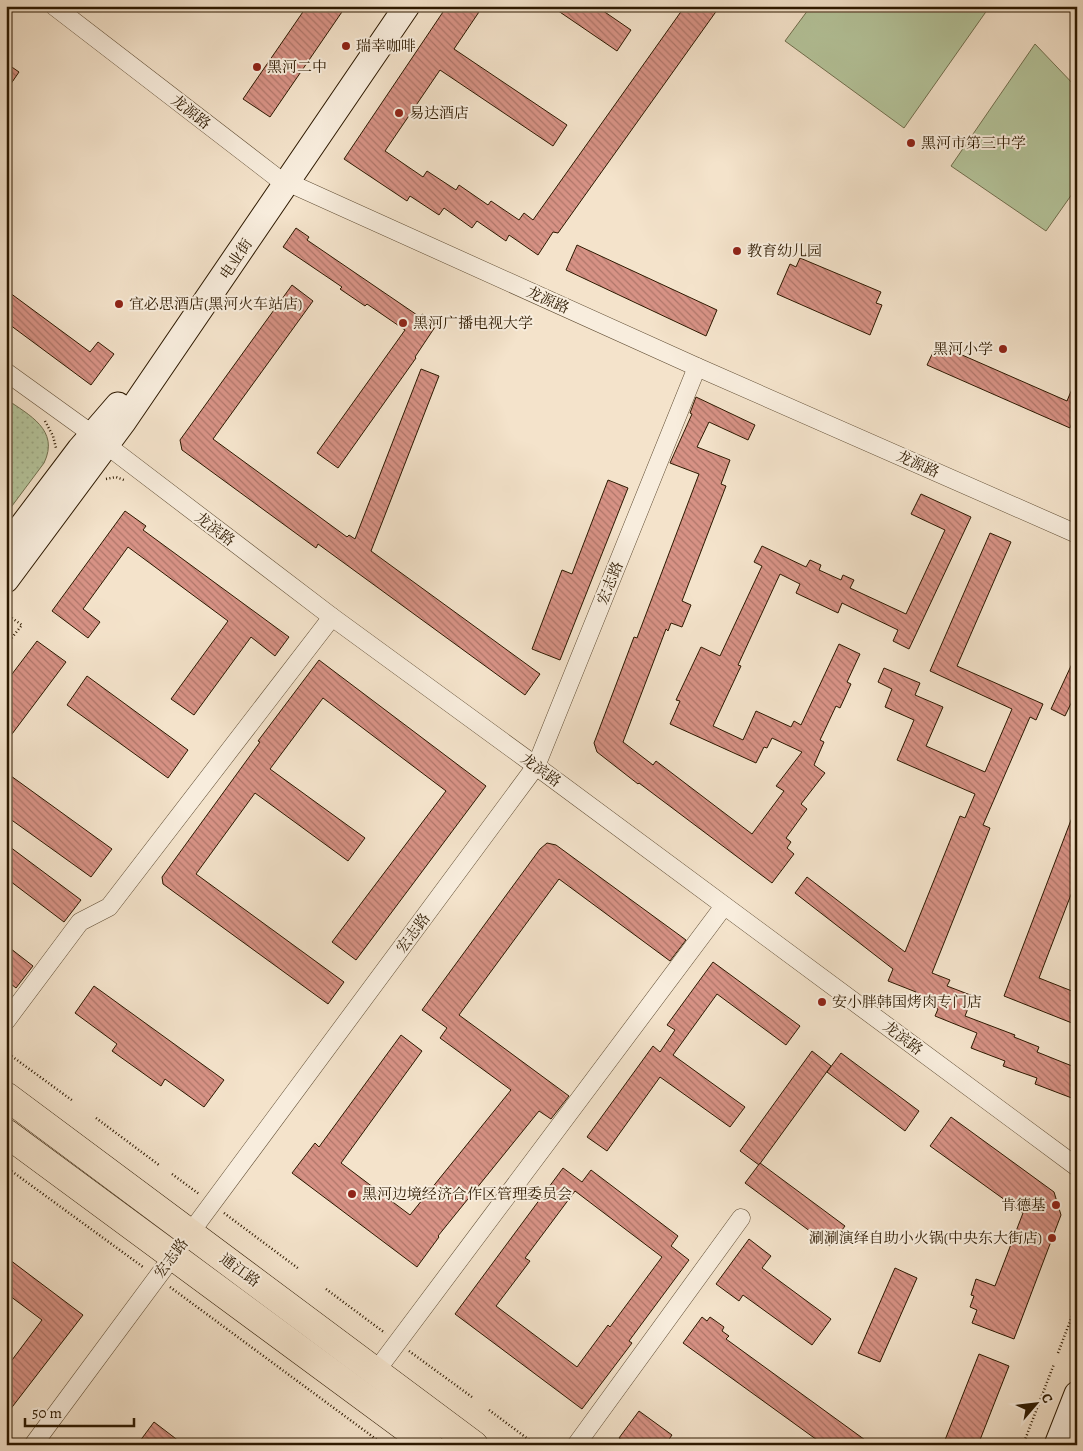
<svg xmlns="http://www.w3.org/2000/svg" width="1083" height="1451" viewBox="0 0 1083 1451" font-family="Alegreya,'Noto Serif SC',serif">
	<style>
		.green { fill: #b5c59c; stroke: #716f4e }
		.park { fill: url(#park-dots); stroke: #716f4e }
		.building { fill: url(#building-back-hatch); stroke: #2d1900; fill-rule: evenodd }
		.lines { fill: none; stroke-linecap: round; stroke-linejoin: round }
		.street-casing { stroke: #5f4c33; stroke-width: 19 }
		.secondary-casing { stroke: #2d1900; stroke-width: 27 }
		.primary-casing { stroke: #2d1900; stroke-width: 29 }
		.path { stroke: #2d1900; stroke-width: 2.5; stroke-dasharray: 1 2.5; stroke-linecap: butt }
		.street { stroke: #f8eddd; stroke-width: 18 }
		.secondary { stroke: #f8eddd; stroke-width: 25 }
		.primary { stroke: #f4e3cb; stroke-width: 28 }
		.poi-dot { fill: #8f2418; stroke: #f8eddd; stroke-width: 2 }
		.labels { text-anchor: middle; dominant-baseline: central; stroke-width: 4; stroke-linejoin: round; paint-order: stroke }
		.poi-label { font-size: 15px; fill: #2d1900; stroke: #f8eddd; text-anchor: start }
		.street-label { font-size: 15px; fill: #2d1900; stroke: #f8eddd }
	</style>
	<defs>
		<pattern id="park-dots" width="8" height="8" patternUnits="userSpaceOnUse" patternTransform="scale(1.25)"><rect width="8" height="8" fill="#b5c59c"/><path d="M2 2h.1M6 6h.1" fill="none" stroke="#9ca985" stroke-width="1.8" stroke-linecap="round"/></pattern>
		<pattern id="building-back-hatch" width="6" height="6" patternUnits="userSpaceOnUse" patternTransform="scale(1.25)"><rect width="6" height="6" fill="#d79285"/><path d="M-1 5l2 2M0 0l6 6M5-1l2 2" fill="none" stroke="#af766a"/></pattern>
	</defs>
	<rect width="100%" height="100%" fill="#f4e3cb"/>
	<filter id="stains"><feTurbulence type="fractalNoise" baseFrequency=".004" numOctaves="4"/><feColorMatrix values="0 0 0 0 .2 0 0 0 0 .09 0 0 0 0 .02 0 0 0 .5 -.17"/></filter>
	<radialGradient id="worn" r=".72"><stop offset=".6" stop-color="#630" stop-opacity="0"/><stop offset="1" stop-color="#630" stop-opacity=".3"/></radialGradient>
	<!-- green -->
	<g class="green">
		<polygon points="811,6 990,6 904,128 785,41"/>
		<polygon points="1035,44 1077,88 1077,187 1046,231 951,166"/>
	</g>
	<!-- park -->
	<path class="park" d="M6,399c23,16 54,31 38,64l-38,51z"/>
	<!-- building -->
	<g class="building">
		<polygon points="307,6 346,6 270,117 243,99"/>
		<polygon points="447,6 483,6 454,49 567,125 553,146 440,70 385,151 423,177 427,171 456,190 459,185 488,205 491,201 519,220 524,213 533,220 685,6 720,6 558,233 553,232 538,255 509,235 506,241 477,221 472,228 444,208 439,215 410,196 407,201 344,159"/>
		<polygon points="551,6 596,6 631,30 617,51"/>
		<polygon points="6,63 19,72 6,91"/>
		<polygon points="296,228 309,237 307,240 420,317 422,314 437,324 415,357 416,358 338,468 317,453 405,330 367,304 365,306 340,289 342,287 283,247"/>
		<polygon points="577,245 717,310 706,336 566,270"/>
		<polygon points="800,258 881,292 876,303 882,305 870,335 777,294 790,264 796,267"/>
		<polygon points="292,285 313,301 213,439 347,537 349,535 355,539 421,369 439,376 371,551 540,674 525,695 318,544 316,548 182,450 180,440"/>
		<polygon points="6,290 90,352 98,342 114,354 91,385 6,322"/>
		<polygon points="937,344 1067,401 1077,377 1077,425 1072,423 1070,428 927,365"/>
		<polygon points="696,397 755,425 748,440 709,422 697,447 730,460 721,484 726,486 682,601 691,605 682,627 671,623 668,631 666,629 623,742 653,765 656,761 752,834 784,791 776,786 802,752 772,738 767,748 764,747 756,763 670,724 680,701 676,700 701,647 720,656 762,566 754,562 762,546 806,567 810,560 821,565 819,570 841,580 843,575 854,580 850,588 906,614 945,530 911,514 921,494 971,517 909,649 893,641 898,630 842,603 838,613 796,593 800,584 780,574 738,665 741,666 713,726 743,740 756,711 791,727 794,721 801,725 839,644 860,654 847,682 851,684 840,708 836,706 820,740 824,742 814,765 825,773 801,804 807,809 786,838 791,842 787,848 794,854 772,883 639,783 638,784 597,752 594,743 634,637 637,638 699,474 670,463 692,414 690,413"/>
		<polygon points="608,480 628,488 560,660 532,649 562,570 572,574"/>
		<polygon points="125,511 146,526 143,530 289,637 275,656 251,637 194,715 171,699 228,621 128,547 83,609 100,622 88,638 52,611"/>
		<polygon points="990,533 1011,542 957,666 1043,704 1036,720 1030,717 983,825 990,828 932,973 950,980 947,986 973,996 965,1016 1015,1035 1014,1037 1039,1047 1037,1052 1077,1068 1077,1100 1035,1084 1037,1078 1003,1066 1005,1061 971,1048 977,1033 935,1016 938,1009 913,999 916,992 888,981 893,969 795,893 807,877 905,952 960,816 965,818 975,794 897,760 914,720 885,707 892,689 878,682 884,668 920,683 915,695 943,707 926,746 985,772 1012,709 930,671"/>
		<polygon points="37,641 66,662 6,742 6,682"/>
		<polygon points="1077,653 1077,691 1065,716 1051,709"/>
		<polygon points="319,660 486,786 356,960 332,942 446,791 323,698 270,769 365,838 348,861 255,793 196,874 344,982 328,1004 163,884 162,877 260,742 258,741"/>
		<polygon points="87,676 188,750 168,778 67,705"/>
		<polygon points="11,776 112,849 91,877 6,816 6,782"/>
		<polygon points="1076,807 1077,879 1039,978 1077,993 1077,1025 1004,996"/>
		<polygon points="547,843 556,845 686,940 670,961 559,879 459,1015 569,1096 551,1119 539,1111 438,1236 439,1237 417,1267 292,1173 315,1143 319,1147 401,1035 422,1051 341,1163 410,1215 511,1090 440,1038 447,1028 422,1010 540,849"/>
		<polygon points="6,844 81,900 64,922 6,878"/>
		<polygon points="6,945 33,966 16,988 6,980"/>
		<polygon points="713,962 800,1026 786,1045 717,994 673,1055 745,1107 730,1127 660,1077 607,1151 587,1137 653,1046 660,1052 675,1030 667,1025"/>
		<polygon points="94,986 224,1080 204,1107 165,1079 161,1086 112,1051 117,1044 75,1013"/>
		<polygon points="812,1051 831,1066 759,1165 740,1151"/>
		<polygon points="841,1053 919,1111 905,1131 827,1072"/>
		<polygon points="951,1117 1054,1192 1061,1215 1014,1339 972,1323 977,1310 970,1307 974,1296 971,1295 976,1279 995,1286 1023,1213 930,1146"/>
		<polygon points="760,1163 845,1226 830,1246 745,1183"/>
		<path d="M563,1168l19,14 9,-12 87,66 -7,10 18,14 -60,81 3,2 -50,66 -127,-95zM575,1191l87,66 -52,70 -2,-2 -31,42 -81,-61 34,-45 -5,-3z"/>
		<polygon points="749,1239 771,1256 762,1268 831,1319 812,1345 743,1295 739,1301 716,1284"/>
		<polygon points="6,1257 83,1315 6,1415 6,1368 42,1320 6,1293"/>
		<polygon points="895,1268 917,1278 880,1362 858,1353"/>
		<polygon points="702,1317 707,1321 710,1317 724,1327 722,1331 729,1336 726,1339 872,1445 824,1445 683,1343"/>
		<polygon points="979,1354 1009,1366 978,1445 943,1445"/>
		<polygon points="639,1411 672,1435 665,1445 629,1445 619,1438"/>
		<polygon points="154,1422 184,1445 137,1445"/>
	</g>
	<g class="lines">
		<defs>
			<g id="street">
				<polyline points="54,6 276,177 697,367 1077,534"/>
				<polyline points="6,372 92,434 332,617 536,766 1077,1167"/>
				<polyline points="6,1021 80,922 109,907 332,617"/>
				<polyline points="376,1371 724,906"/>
				<polyline points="33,1445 536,766 697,367"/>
				<polyline points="576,1445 741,1218"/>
			</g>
			<g id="secondary">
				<polyline points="6,547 80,449 118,405"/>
				<polyline points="6,580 124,421 407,6"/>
				<polyline points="1057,1445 1077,1394"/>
			</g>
			<g id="primary">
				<polyline points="6,1096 474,1445"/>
				<polyline points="6,1133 429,1445"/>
			</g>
		</defs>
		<!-- street casing -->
		<use href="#street" class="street-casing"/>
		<!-- secondary casing -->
		<use href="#secondary" class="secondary-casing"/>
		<!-- primary casing -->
		<use href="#primary" class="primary-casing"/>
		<!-- path -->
		<g class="path">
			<polyline points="45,421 53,436 56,448"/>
			<polyline points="106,479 116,477 124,480"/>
			<polyline points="6,607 12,599"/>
			<polyline points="6,614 22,625 6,645"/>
			<polyline points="6,1052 73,1101"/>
			<polyline points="96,1118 159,1165"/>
			<polyline points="6,1167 143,1267"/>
			<polyline points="172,1174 199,1194"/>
			<polyline points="224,1213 299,1269"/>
			<polyline points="170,1287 384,1445"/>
			<polyline points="326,1289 385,1333"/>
			<polyline points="409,1351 472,1397"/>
			<polyline points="1058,1353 1077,1303"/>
			<polyline points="489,1410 536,1445"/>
			<polyline points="1023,1445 1054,1364"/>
		</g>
		<!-- street -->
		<use href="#street" class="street"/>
		<!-- secondary -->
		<use href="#secondary" class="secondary"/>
		<!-- primary -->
		<use href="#primary" class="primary"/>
	</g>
	<!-- markers -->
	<g class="poi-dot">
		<circle cx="346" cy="46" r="5"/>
		<circle cx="257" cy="67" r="5"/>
		<circle cx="399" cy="113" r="5"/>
		<circle cx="911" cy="143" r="5"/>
		<circle cx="737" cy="251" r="5"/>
		<circle cx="119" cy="304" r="5"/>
		<circle cx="403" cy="323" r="5"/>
		<circle cx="1003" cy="349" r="5"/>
		<circle cx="822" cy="1002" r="5"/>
		<circle cx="352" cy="1194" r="5"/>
		<circle cx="1056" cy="1205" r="5"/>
		<circle cx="1052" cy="1238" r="5"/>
	</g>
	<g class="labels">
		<!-- poi labels -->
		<g class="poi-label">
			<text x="356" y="46">瑞幸咖啡</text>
			<text x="267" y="67">黑河二中</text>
			<text x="409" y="113">易达酒店</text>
			<text x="921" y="143">黑河市第三中学</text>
			<text x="747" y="251">教育幼儿园</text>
			<text x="129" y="304">宜必思酒店(黑河火车站店)</text>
			<text x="413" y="323">黑河广播电视大学</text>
			<text x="993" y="349" text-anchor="end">黑河小学</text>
			<text x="832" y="1002">安小胖韩国烤肉专门店</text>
			<text x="362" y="1194">黑河边境经济合作区管理委员会</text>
			<text x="1046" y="1205" text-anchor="end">肯德基</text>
			<text x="1042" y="1238" text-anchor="end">涮涮演绎自助小火锅(中央东大街店)</text>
		</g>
		<!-- street labels -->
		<g class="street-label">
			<text transform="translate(191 112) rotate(38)">龙源路</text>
			<text transform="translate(236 259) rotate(-56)">电业街</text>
			<text transform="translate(548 300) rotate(24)">龙源路</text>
			<text transform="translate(918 464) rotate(24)">龙源路</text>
			<text transform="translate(215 529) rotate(37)">龙滨路</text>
			<text transform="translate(610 583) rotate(-68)">宏志路</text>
			<text transform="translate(541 770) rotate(36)">龙滨路</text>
			<text transform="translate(413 933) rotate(-53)">宏志路</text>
			<text transform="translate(903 1038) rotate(37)">龙滨路</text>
			<text transform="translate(171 1258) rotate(-53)">宏志路</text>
			<text transform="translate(240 1270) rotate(36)">通江路</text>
		</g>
	</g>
	<!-- margin -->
	<rect width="1083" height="1451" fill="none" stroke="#f4e3cb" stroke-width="25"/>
	<rect x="8" y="8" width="1068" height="1436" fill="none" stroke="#2d1900" stroke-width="2.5"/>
	<rect x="12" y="12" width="1058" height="1426" fill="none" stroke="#2d1900"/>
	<!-- north arrow -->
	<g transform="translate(1036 1404) rotate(62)" stroke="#f8eddd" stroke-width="4" paint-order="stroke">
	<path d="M0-4L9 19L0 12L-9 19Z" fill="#2d1900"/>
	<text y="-8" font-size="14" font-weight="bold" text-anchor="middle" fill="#2d1900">С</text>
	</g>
	<!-- scale -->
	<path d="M25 1418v8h109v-8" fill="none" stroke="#2d1900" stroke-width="2.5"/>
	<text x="32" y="1418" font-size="15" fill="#2d1900" stroke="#f8eddd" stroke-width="4" paint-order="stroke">50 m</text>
	<rect width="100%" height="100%" filter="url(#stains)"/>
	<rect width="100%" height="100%" fill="url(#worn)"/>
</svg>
